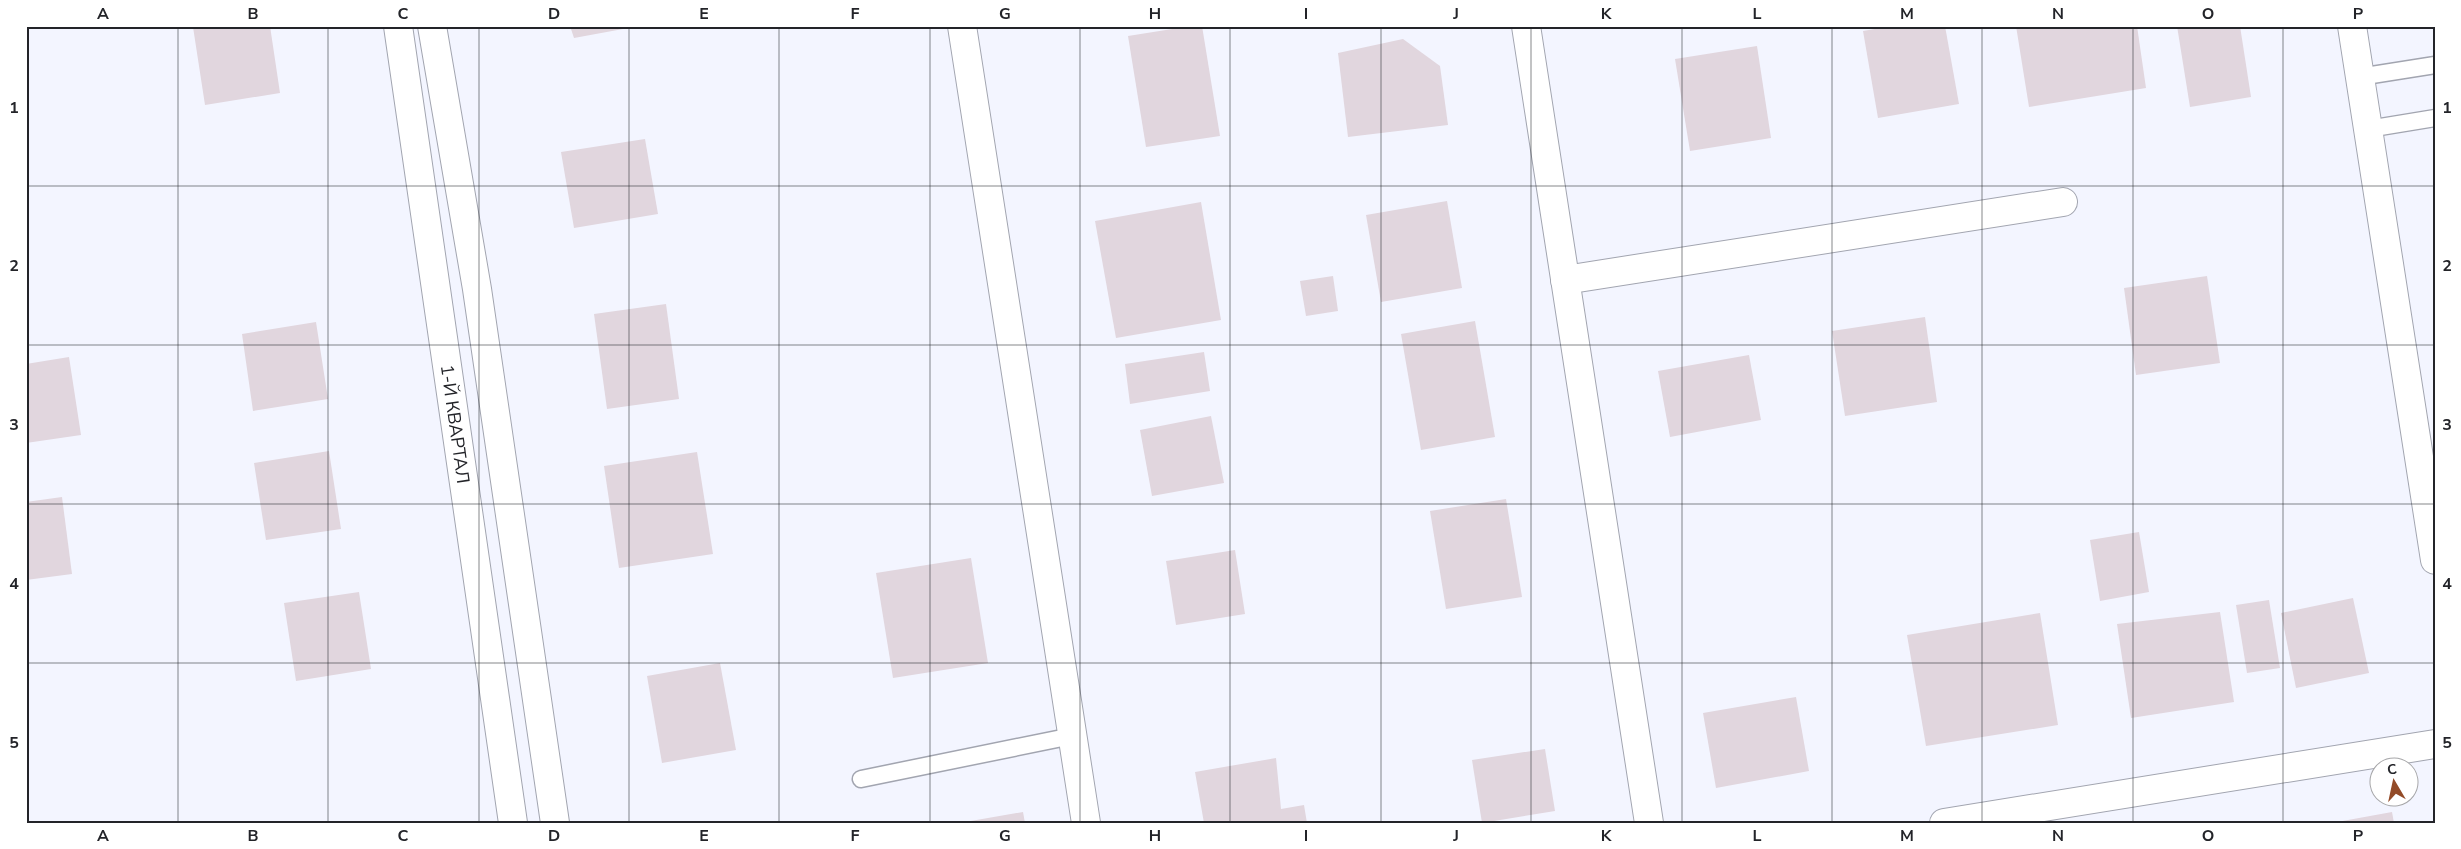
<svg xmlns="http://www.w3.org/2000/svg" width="2461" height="849" viewBox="0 0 2461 849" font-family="'Nunito Sans',sans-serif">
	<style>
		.building { fill: #e1d6de }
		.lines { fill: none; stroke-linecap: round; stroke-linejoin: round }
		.lane-casing { stroke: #a2a5b0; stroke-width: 19 }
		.street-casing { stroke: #a2a5b0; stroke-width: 30 }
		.lane { stroke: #fff; stroke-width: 16 }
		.street { stroke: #fff; stroke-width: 28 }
		.grid { fill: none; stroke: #232429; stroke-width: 1; stroke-opacity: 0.55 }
		.labels { text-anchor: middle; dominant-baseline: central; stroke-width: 4; stroke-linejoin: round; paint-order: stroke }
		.street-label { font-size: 18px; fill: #232429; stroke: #fff }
		.neatline { fill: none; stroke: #232429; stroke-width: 2 }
		.grid-label { font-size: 16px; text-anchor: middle; font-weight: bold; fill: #232429 }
	</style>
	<rect width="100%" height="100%" fill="#f3f5ff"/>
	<!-- building -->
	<g class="building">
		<polygon points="270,26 280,93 205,105 193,27"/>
		<polygon points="570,26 623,26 623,29 574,38"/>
		<polygon points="1191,26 1202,26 1220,136 1146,147 1128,36"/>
		<polygon points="1892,26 1945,26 1959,104 1878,118 1863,31"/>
		<polygon points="2016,26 2137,26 2146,88 2029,107"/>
		<polygon points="2177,26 2240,26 2251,97 2190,107"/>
		<polygon points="1403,39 1440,66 1448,125 1348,137 1338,53"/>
		<polygon points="1757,46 1771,138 1690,151 1675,59"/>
		<polygon points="645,139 658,214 574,228 561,152"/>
		<polygon points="1447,201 1462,288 1381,302 1366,215"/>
		<polygon points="1201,202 1221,320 1116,338 1095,221"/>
		<polygon points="1333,276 1338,311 1306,316 1300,281"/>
		<polygon points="2207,276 2220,363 2136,375 2124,288"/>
		<polygon points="666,304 679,399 607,409 594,314"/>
		<polygon points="1925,317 1937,402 1845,416 1832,331"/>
		<polygon points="1475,321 1495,437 1421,450 1401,334"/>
		<polygon points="316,322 328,399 253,411 242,334"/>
		<polygon points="1204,352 1210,391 1130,404 1125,364"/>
		<polygon points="1749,355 1761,420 1670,437 1658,371"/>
		<polygon points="69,357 81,435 26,443 26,364"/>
		<polygon points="1211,416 1224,483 1152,496 1140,430"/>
		<polygon points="329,451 341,529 266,540 254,463"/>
		<polygon points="697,452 713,554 619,568 604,466"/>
		<polygon points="62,497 72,574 26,580 26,502"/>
		<polygon points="1506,499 1522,597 1446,609 1430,511"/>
		<polygon points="2139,532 2149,592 2100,601 2090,540"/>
		<polygon points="1235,550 1245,614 1176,625 1166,561"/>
		<polygon points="971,558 988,663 893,678 876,573"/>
		<polygon points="359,592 371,669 296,681 284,603"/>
		<polygon points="2353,598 2369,673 2296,688 2281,613"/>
		<polygon points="2269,600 2280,668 2247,673 2236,605"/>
		<polygon points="2220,612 2234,702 2131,718 2117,624"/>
		<polygon points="2040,613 2058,725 1926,746 1907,635"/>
		<polygon points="720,663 736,750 662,763 647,676"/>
		<polygon points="1796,697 1809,771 1716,788 1703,713"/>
		<polygon points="1545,749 1555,811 1482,823 1472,760"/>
		<polygon points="1276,758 1281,809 1304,805 1307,823 1204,823 1195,772"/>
		<polygon points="1023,812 1025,823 966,823 965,822"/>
		<polygon points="2392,812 2394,823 2337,823 2337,822"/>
	</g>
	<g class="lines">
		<defs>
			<g id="lane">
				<polyline points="2359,77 2435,65"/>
				<polyline points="2368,129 2435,118"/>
				<polyline points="861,779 1072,736"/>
			</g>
			<g id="street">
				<polyline points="398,26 513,823"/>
				<polyline points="432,26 477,289 555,823"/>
				<polyline points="962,26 1086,823"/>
				<polyline points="1526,26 1649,823"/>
				<polyline points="2352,26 2435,560"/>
				<polyline points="1565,280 2063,202"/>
				<polyline points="1944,823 2435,744"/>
			</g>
		</defs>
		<!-- lane casing -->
		<use href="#lane" class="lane-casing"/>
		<!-- street casing -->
		<use href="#street" class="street-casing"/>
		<!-- lane -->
		<use href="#lane" class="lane"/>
		<!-- street -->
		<use href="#street" class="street"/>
	</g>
	<!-- grid -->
	<path class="grid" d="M178,26v797M328,26v797M479,26v797M629,26v797M779,26v797M930,26v797M1080,26v797M1230,26v797M1381,26v797M1531,26v797M1682,26v797M1832,26v797M1982,26v797M2133,26v797M2283,26v797M26,186h2409M26,345h2409M26,504h2409M26,663h2409"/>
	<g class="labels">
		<!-- street labels -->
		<g class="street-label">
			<text transform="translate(455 424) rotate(82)">1-Й КВАРТАЛ</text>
		</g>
	</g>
	<!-- border -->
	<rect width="2461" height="849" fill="none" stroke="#ffffff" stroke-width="55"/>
	<!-- north arrow -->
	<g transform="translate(2394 782) rotate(351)"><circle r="24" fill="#ffffff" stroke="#a7a7a9"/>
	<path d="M0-4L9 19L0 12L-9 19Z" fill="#934b28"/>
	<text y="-8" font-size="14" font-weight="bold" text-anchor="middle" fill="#232429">С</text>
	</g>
	<rect x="28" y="28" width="2406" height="794" class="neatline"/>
	<g class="grid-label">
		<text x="103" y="19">A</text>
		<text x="253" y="19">B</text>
		<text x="403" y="19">C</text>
		<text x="554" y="19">D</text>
		<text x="704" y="19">E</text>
		<text x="855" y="19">F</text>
		<text x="1005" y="19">G</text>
		<text x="1155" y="19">H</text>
		<text x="1306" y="19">I</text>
		<text x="1456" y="19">J</text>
		<text x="1606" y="19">K</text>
		<text x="1757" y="19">L</text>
		<text x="1907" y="19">M</text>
		<text x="2058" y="19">N</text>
		<text x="2208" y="19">O</text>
		<text x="2358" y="19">P</text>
		<text x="14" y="113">1</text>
		<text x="2447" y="113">1</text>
		<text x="14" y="271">2</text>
		<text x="2447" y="271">2</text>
		<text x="14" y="430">3</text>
		<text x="2447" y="430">3</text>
		<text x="14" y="589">4</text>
		<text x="2447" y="589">4</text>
		<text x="14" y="748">5</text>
		<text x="2447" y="748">5</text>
		<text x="103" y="841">A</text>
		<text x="253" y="841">B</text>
		<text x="403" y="841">C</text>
		<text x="554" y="841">D</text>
		<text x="704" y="841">E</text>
		<text x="855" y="841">F</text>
		<text x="1005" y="841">G</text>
		<text x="1155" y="841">H</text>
		<text x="1306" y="841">I</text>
		<text x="1456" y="841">J</text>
		<text x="1606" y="841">K</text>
		<text x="1757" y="841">L</text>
		<text x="1907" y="841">M</text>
		<text x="2058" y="841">N</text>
		<text x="2208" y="841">O</text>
		<text x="2358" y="841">P</text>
	</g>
</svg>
